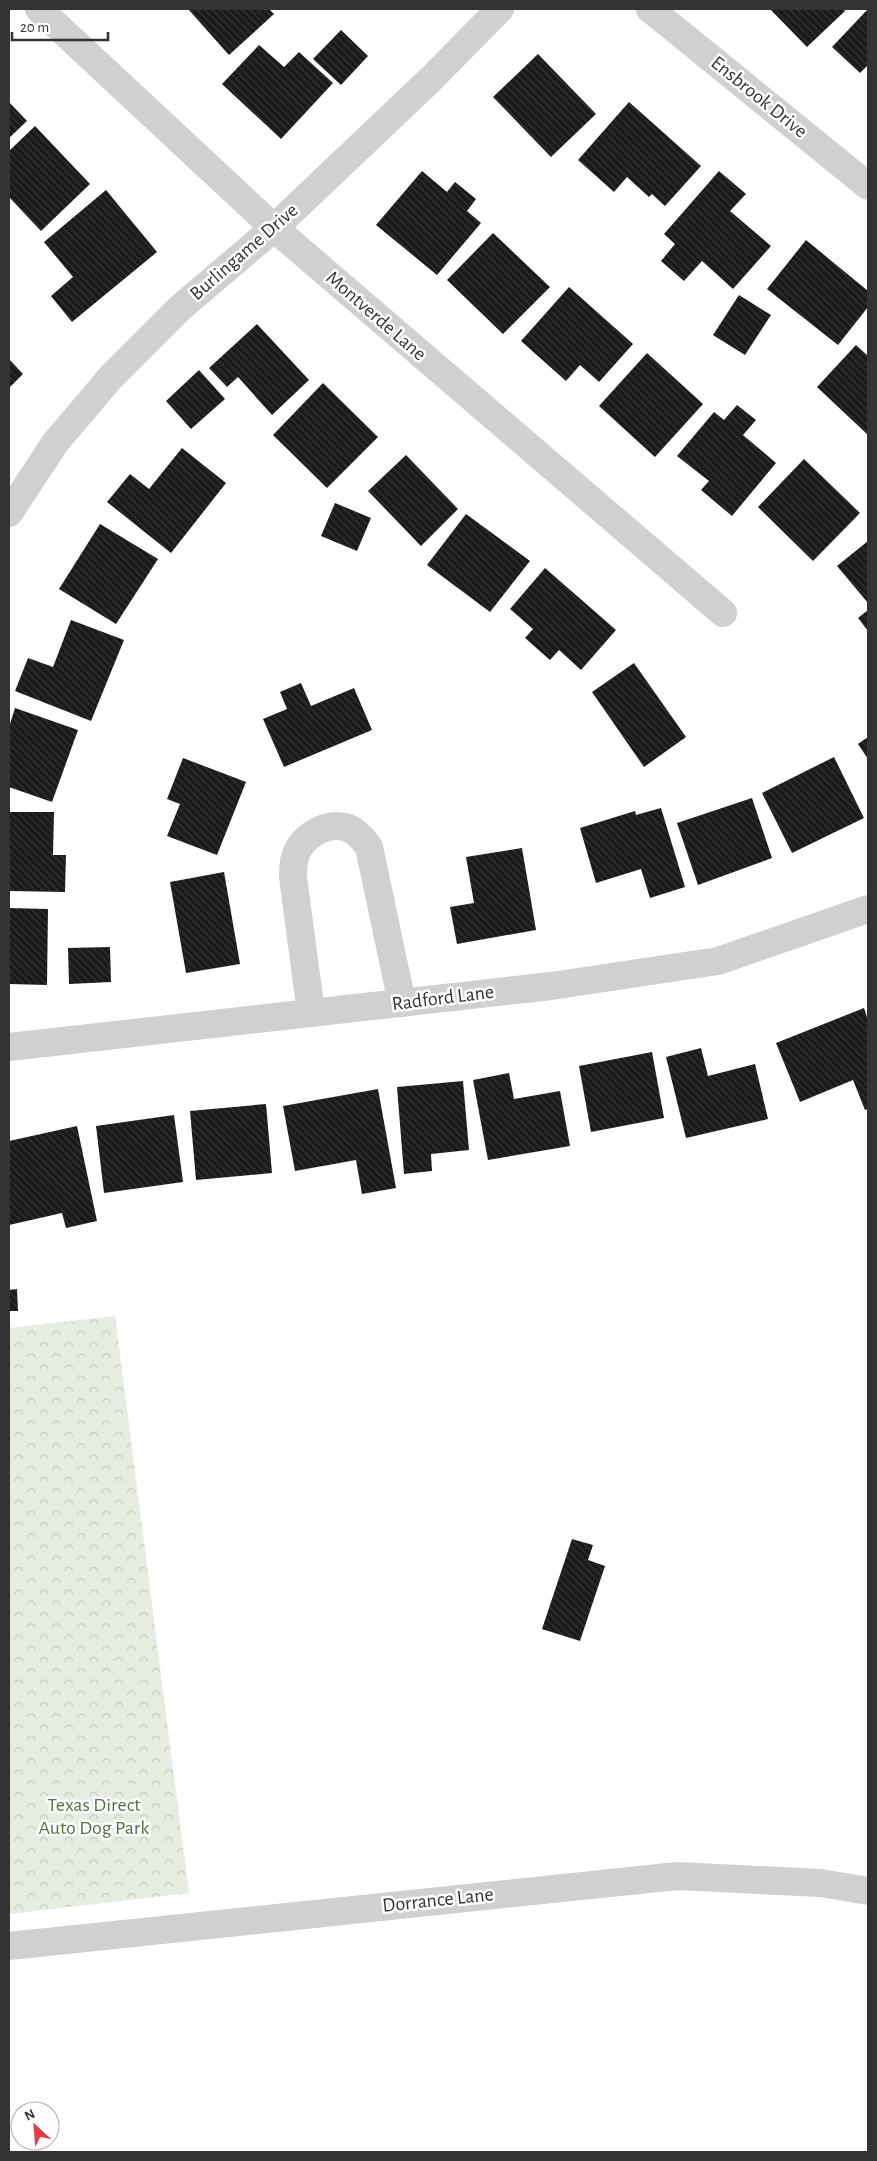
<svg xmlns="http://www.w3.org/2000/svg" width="877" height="2161" viewBox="0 0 877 2161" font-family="'Alegreya Sans',sans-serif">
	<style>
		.park { fill: url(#park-crowns) }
		.building { fill: url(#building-back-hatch) }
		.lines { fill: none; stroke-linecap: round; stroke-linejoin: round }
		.minor { stroke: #d0d0d0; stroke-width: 28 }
		.tertiary { stroke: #d0d0d0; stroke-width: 28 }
		.labels { text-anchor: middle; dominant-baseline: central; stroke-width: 5; stroke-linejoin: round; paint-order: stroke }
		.street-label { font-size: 20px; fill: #333; stroke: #fff }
		.park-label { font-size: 20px; fill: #56703f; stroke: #fff }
	</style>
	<defs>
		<pattern id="park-crowns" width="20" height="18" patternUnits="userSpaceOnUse" patternTransform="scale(1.25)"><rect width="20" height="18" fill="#e6ecdf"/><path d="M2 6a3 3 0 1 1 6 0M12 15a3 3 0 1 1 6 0" fill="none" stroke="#c6cbc0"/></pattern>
		<pattern id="building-back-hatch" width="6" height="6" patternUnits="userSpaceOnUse" patternTransform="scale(1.25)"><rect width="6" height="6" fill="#1a1a1a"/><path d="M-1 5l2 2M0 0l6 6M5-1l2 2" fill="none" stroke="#333"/></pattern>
	</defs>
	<rect width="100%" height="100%" fill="#fff"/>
	<!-- park -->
	<polygon class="park" points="115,1316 189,1893 9,1914 9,1328"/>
	<!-- building -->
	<g class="building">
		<polygon points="188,9 269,9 274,14 229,55"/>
		<polygon points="770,9 843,9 845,11 807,47"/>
		<polygon points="868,9 868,65 860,73 832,47"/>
		<polygon points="341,30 368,56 341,85 313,59"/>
		<polygon points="259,45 284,67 299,52 333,83 281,139 222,84"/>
		<polygon points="538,54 596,114 551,157 493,97"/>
		<polygon points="9,102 27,121 9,138"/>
		<polygon points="629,102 701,166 665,206 652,194 649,197 627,177 614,192 578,160"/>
		<polygon points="35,126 90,184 41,231 9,197 9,151"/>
		<polygon points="422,171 447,192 455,182 476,199 467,211 481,223 437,275 376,225"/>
		<polygon points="719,171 746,194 730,211 771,246 733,289 702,261 684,281 661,261 675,244 664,234"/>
		<polygon points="106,190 157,252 72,322 51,296 73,277 44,242"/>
		<polygon points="493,233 550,287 503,334 447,280"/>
		<polygon points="806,240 868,291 868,307 838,345 767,289"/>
		<polygon points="569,287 633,344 599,382 580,365 566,381 521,341"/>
		<polygon points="739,295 771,315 745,355 713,335"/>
		<polygon points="257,324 309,380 272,415 238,377 227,387 209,368"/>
		<polygon points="856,345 868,356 868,435 817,387"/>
		<polygon points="647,353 703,404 655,457 599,406"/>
		<polygon points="9,359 23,374 9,388"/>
		<polygon points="199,370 225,399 191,429 166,401"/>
		<polygon points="323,383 378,437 327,488 273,435"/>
		<polygon points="737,405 756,420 743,435 776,463 732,516 701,490 709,481 677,456 714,412 724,420"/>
		<polygon points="182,448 226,483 171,553 107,502 130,474 149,489"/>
		<polygon points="406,455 458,509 421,546 368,491"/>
		<polygon points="804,459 860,513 813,561 758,507"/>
		<polygon points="335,503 371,518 357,551 321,536"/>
		<polygon points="466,514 530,561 490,612 427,565"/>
		<polygon points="100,524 158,559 116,624 59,589"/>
		<polygon points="868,541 868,603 837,566"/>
		<polygon points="545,568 616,630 581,670 559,650 550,660 525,638 533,629 510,609"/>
		<polygon points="868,610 868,631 858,618"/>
		<polygon points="71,620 124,640 91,721 15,691 28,658 53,667"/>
		<polygon points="634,663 686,737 644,767 592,692"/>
		<polygon points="301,683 311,706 354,688 372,730 284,767 263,719 287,709 280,692"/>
		<polygon points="15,708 78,730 52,802 9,787 9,727"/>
		<polygon points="868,737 868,759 858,744"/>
		<polygon points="834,757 864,818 792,853 762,793"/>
		<polygon points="183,758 246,782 217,855 167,836 180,804 167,799"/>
		<polygon points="752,798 772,858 698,885 677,823"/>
		<polygon points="661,808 685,887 650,898 641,869 596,883 580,828 635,811 636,815"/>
		<polygon points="9,812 54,812 53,855 66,855 65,892 9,891"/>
		<polygon points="522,848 536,930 457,944 450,907 474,903 466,857"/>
		<polygon points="224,872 240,964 186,973 170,882"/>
		<polygon points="9,908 48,909 47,985 9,984"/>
		<polygon points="110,947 111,982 69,984 68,948"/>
		<polygon points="864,1008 868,1020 868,1109 865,1110 853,1080 800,1102 776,1043"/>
		<polygon points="701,1048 708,1076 755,1064 768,1119 686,1138 666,1057"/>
		<polygon points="652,1052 664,1118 591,1132 579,1066"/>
		<polygon points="509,1073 514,1099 560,1091 570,1146 488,1160 473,1080"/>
		<polygon points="463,1081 469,1150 431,1154 432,1171 404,1174 397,1087"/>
		<polygon points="378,1089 396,1188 362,1194 356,1160 295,1171 283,1106"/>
		<polygon points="266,1104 272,1173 196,1180 190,1111"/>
		<polygon points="174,1115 183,1182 104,1193 96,1126"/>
		<polygon points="77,1126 97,1221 66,1228 62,1213 9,1225 9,1141"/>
		<polygon points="17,1289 18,1311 9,1311 9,1290"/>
		<polygon points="572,1539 593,1545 588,1560 605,1566 580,1641 542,1629"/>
	</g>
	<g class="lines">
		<!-- minor -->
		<g class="minor">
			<polyline points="39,9 274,228 723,613"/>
			<polyline points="650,9 868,186"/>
			<polyline points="9,513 55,443 111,377 180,308 274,228 431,79 500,9"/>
			<path d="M311,1013l-18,-136c0,-7 0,-14 2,-20 6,-20 30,-35 50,-30 10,2 18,12 24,20l33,156"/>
			<polyline points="9,1047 551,986 718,961 868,909"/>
		</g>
		<!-- tertiary -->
		<polyline class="tertiary" points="9,1946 677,1876 821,1883 868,1891"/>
	</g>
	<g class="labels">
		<!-- street labels -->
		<g class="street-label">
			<text transform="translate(759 97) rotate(39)">Ensbrook Drive</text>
			<text transform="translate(244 252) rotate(-41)">Burlingame Drive</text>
			<text transform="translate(376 316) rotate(41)">Montverde Lane</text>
			<text transform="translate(443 998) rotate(-7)">Radford Lane</text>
			<text transform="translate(438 1900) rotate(-6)">Dorrance Lane</text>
		</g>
		<!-- park labels -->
		<g class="park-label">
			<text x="94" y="1805">Texas Direct<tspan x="94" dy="23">Auto Dog Park</tspan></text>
		</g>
	</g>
	<!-- border -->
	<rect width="877" height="2161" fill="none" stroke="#333333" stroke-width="20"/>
	<!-- north arrow -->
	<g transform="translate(35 2126) rotate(334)"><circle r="24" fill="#ffffff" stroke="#adadad"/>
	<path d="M0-4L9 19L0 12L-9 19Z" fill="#e63946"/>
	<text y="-8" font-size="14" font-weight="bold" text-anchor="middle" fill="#333333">N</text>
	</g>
	<!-- scale -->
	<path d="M12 32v8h96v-8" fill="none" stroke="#333333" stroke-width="2.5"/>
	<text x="20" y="32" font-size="15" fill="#333333" stroke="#ffffff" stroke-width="4" paint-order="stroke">20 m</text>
</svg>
